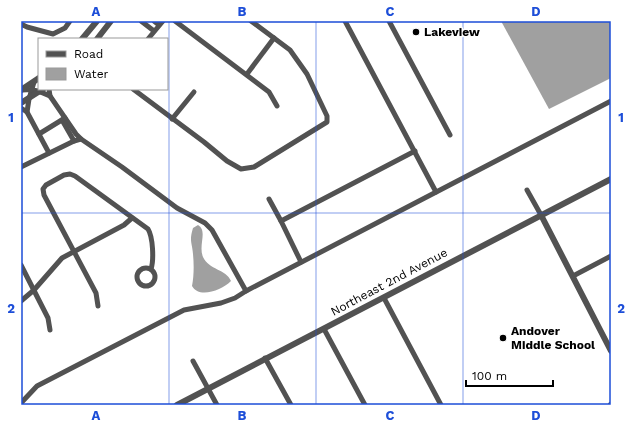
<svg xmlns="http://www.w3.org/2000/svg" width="632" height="426" viewBox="0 0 632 426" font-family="'Work Sans',sans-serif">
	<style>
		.water { fill: #a0a0a0 }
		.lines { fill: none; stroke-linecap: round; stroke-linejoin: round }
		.minor { stroke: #525252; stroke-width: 5 }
		.tertiary { stroke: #525252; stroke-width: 6 }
		.grid { fill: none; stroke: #1d4ed8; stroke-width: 1; stroke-opacity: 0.55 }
		.poi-dot { fill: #000; stroke: #fff; stroke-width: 1.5 }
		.labels { text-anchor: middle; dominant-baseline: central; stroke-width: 3; stroke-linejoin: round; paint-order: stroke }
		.poi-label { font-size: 12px; font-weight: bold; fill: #000; stroke: #fff; text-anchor: start }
		.street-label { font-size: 12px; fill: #000; stroke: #fff }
		.neatline { fill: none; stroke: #1d4ed8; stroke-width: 1.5 }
		.grid-label { font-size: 13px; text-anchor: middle; font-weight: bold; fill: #1d4ed8 }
	</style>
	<rect width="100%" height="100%" fill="#fff"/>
	<!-- water -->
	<g class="water">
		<polygon points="501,21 611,21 611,78 549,109"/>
		<path d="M198,225c10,6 0,20 5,32 6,13 23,12 28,24 -9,9 -32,18 -39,5 2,-10 2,-22 1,-32 -1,-12 -4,-13 0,-26z"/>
	</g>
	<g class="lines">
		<!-- minor -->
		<g class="minor">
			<polyline points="141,21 154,31"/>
			<polyline points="154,21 159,25"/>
			<polyline points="175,21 269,92 277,106"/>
			<polyline points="345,21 436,192"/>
			<polyline points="389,21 450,135"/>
			<polyline points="21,24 27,27 53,34 65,28 70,21"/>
			<polyline points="148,39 163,21"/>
			<polyline points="247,74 274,38"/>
			<polyline points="34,82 29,99 27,112 49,153"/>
			<polyline points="49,89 50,96 76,134 81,139 122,167 177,208 205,223 212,230 246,291 611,101"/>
			<polyline points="133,89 204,142 227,161 241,169 254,167 327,122 327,116 307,74 290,50 251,21"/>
			<path d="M22,90c11,-1 18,1 28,6"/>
			<polyline points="21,108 27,112"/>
			<polyline points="172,119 194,92"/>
			<polyline points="62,120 74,141"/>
			<polyline points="39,134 65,118"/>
			<polyline points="21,167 74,141 81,139"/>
			<polyline points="527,190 541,215"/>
			<polyline points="269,199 281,221"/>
			<polyline points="301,262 281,221 415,151"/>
			<polyline points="21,265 48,318 50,330"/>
			<circle cx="146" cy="277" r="9"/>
			<polyline points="573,276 611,256"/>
			<polyline points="384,298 441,405"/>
			<polyline points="21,301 34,290 62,258 124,225 132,218"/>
			<path d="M98,306l-2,-13 -52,-98 -1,-6 3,-4 18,-10 6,-1 5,2 73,53c5,8 6,31 3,40"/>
			<polyline points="324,329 365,405"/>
			<polyline points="265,358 291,405"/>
			<polyline points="193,361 217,405"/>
			<polyline points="21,403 37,386 184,310 221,303 235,298 246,291"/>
			<polyline points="610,405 611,404"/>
		</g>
		<!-- tertiary -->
		<g class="tertiary">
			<polyline points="82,39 97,21"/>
			<polyline points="97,39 111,21"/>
			<polyline points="21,90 39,78"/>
			<polyline points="21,103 43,89"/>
			<polyline points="541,215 611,351"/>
			<polyline points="177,405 611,179"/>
		</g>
	</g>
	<!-- grid -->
	<path class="grid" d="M169,21v384M316,21v384M463,21v384M21,213h590"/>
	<!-- markers -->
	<g class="poi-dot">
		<circle cx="416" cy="32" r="4"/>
		<circle cx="503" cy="338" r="4"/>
	</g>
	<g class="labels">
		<!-- poi labels -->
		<g class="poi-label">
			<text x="424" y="32">Lakeview</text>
			<text x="511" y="331">Andover<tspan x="511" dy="14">Middle School</tspan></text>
		</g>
		<!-- street labels -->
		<g class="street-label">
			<text transform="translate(389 282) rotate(-28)">Northeast 2nd Avenue</text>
		</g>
	</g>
	<!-- border -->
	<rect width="632" height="426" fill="none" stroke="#ffffff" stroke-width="44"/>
	<!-- legend -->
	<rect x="38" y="38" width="130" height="52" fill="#ffffff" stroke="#999999"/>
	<rect x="46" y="51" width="20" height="6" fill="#525252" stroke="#999999"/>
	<text x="74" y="58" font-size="12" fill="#000000">Road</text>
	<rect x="46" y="68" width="20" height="12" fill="#a0a0a0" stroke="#999999"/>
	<text x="74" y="78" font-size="12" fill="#000000">Water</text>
	<!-- scale -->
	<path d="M466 380v6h87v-6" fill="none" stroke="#000000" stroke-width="2"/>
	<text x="472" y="380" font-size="12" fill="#000000" stroke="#ffffff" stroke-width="3" paint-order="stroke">100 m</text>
	<rect x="22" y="22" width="588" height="382" class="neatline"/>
	<g class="grid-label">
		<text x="96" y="16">A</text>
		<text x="242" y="16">B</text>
		<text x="390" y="16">C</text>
		<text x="536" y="16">D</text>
		<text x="11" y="122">1</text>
		<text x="621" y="122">1</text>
		<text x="11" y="313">2</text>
		<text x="621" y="313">2</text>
		<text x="96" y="420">A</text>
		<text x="242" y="420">B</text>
		<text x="390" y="420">C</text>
		<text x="536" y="420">D</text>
	</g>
</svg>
